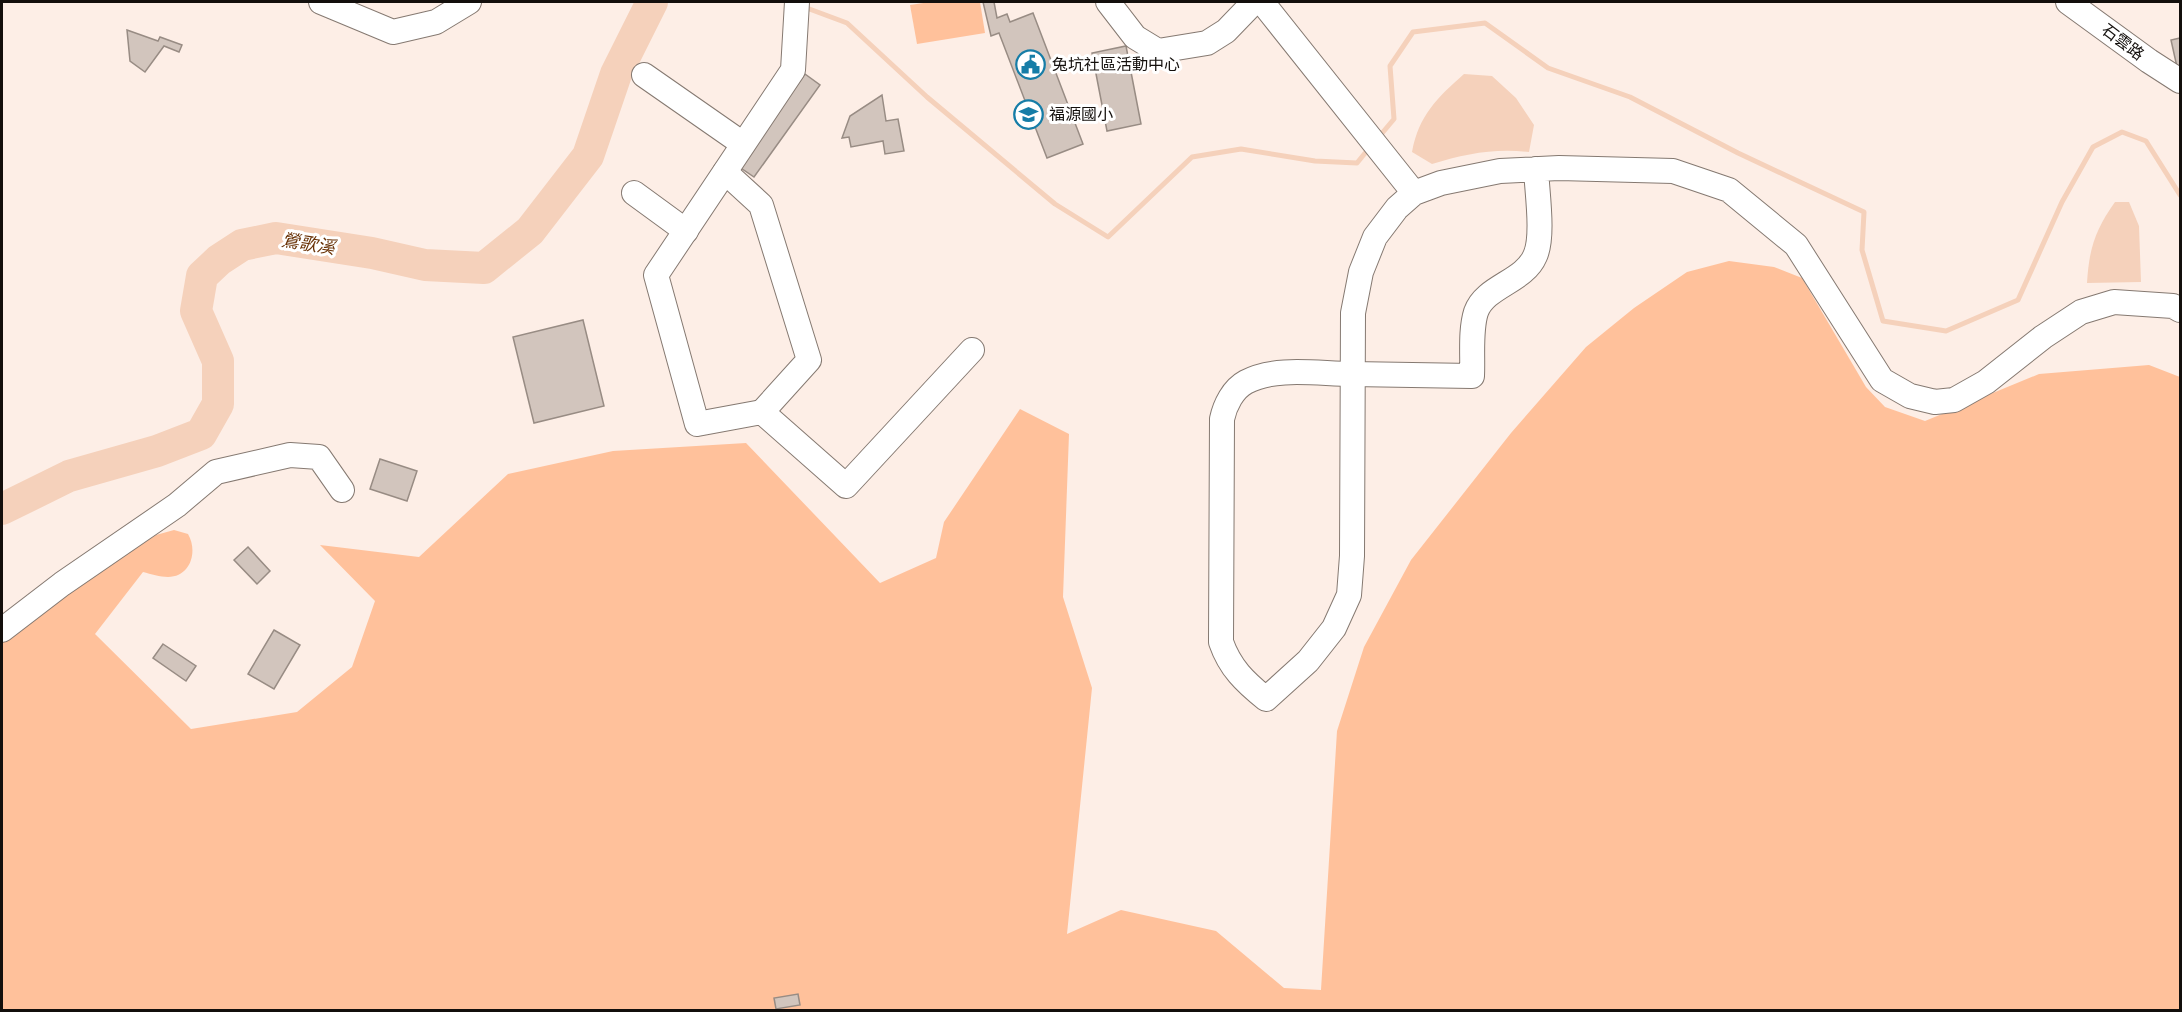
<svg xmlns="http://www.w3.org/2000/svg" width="2182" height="1012" viewBox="0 0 2182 1012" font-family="'Crimson Pro','Noto Sans TC',serif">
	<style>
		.green { fill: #ffc19b }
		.water { fill: #f5d1bb }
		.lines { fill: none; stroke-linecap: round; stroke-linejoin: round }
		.stream { stroke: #f5d1bb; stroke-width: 5 }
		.river { stroke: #f5d1bb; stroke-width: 32 }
		.building { fill: #d2c5bd; stroke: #988c84; stroke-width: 1.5 }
		.minor-casing { stroke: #857971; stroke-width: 26 }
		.minor { stroke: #fff; stroke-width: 24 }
		.labels { text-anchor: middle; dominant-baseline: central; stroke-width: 6; stroke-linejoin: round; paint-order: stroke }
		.street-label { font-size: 16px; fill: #130f0c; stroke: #fff }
		.poi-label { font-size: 16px; fill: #130f0c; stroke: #fff; text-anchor: start }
		.water-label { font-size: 18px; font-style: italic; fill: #693206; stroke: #fff }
	</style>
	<rect width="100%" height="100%" fill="#fdeee6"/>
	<!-- green -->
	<g class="green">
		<polygon points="930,2 980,2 985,33 917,44 910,5"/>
		<path d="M1729,261l45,6 28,11 64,109 19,20 40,14 114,-47 110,-9 31,12v633h-2178v-373l37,-27 117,-75 18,-5 14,4c10,17 3,43 -20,43 -8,0 -17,-3 -25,-5l-48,62 96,95 106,-17 55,-45 23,-66 -55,-56 99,12 89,-83 105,-23 133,-8 134,140 56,-25 8,-36 76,-113 49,25 -6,163 29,91 -25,246 54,-24 95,21 68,57 37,2 16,-259 27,-84 47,-87 100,-127 75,-86 48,-39 53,-36z"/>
	</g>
	<!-- water -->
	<g class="water">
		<path d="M1464,74l28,2 24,22 18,27 -5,27c-35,-4 -64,2 -97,12l-20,-12c7,-37 25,-54 52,-78z"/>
		<path d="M2115,202h14l10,24 2,56 -54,1c2,-34 8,-53 28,-81z"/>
	</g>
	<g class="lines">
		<!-- stream -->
		<g class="stream">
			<polyline points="804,7 847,23 927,97 1055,204 1108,237 1192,157 1241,149 1315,161 1357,163 1370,147"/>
			<polyline points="1378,138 1394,119 1390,66 1413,32 1485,23 1548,68 1630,97 1738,153 1864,212 1862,250 1883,321 1946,331 2018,300 2062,202 2093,147 2122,132 2146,141 2180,195"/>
		</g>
		<!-- river -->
		<polyline class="river" points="2,509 69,476 157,451 201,434 218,404 218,361 196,311 202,276 219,260 242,245 276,238 372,253 425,265 484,268 530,231 588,156 616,74 652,2"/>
	</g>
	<!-- building -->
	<g class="building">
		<polygon points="983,2 994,2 997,18 1007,14 1010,22 1033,13 1083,144 1047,158 999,33 991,36"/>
		<polygon points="127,30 158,41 160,37 182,45 179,52 164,46 145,72 130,61"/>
		<polygon points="2180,38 2180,66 2177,67 2171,40"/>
		<polygon points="1126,46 1141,124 1107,131 1092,53"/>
		<polygon points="805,74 820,85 754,177 738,166"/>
		<polygon points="882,95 886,121 898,119 904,151 885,154 883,141 851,147 849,137 842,138 850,116"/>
		<polygon points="583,320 604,406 534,423 513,337"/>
		<polygon points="380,459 417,471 407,501 370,489"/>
		<polygon points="248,547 270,571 257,584 234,560"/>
		<polygon points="274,630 300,645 274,689 248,674"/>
		<polygon points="163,644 196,666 186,681 153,658"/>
		<polygon points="798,994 800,1005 776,1009 774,998"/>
	</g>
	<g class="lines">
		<defs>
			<g id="minor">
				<polyline points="321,2 393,32 436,22 469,2"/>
				<polyline points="797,2 793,70 656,275 697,424 762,412 846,486 972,350"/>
				<polyline points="1108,2 1135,37 1158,51 1207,43 1226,31 1254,2"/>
				<polyline points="1262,2 1414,193"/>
				<polyline points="2068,2 2149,61 2180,81"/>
				<polyline points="644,75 743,144"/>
				<path d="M1536,169c1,23 8,68 -1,87 -11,26 -50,30 -59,56 -6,19 -3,44 -4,64 -40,-1 -80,-1 -120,-2 -33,0 -76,-8 -106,8 -13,7 -21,23 -24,37l-1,223c9,26 24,40 45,57l42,-38 26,-33 15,-33 3,-39 1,-243 8,-41 14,-35 22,-29 17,-15 27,-10 59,-12 59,-3 114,3 56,19 67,55 86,135 28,16 25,6 19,-2 32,-18 57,-45 38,-25 33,-10 59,4 7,4"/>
				<polyline points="725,172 761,205 809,360 762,412"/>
				<polyline points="634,193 686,231"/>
				<polyline points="2,630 62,584 177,505 216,472 290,455 319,457 342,490"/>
			</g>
		</defs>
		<!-- minor casing -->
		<use href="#minor" class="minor-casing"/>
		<!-- minor -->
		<use href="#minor" class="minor"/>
	</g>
	<!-- icons -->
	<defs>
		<symbol id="civic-ring" viewBox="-11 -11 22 22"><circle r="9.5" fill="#fff" stroke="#167da7" stroke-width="1.5"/><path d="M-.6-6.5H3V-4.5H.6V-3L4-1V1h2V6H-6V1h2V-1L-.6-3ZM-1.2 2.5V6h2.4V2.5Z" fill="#167da7"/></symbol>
		<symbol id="school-ring" viewBox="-11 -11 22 22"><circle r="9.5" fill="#fff" stroke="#167da7" stroke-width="1.5"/><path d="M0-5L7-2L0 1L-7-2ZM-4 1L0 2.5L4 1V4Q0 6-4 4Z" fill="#167da7"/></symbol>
	</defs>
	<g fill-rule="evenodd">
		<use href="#civic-ring" x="1014" y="48" width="33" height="33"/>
		<use href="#school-ring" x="1012" y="98" width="33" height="33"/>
	</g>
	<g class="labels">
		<!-- street labels -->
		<g class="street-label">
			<text transform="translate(2123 42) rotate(37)">石雲路</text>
		</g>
		<!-- poi labels -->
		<g class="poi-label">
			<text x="1052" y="64">兔坑社區活動中心</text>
			<text x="1049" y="114">福源國小</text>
		</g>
		<!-- water labels -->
		<g class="water-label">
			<text transform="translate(308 244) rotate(9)">鶯歌溪</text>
		</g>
	</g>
	<!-- border -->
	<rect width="2182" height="1012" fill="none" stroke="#130f0c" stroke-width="6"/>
</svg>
